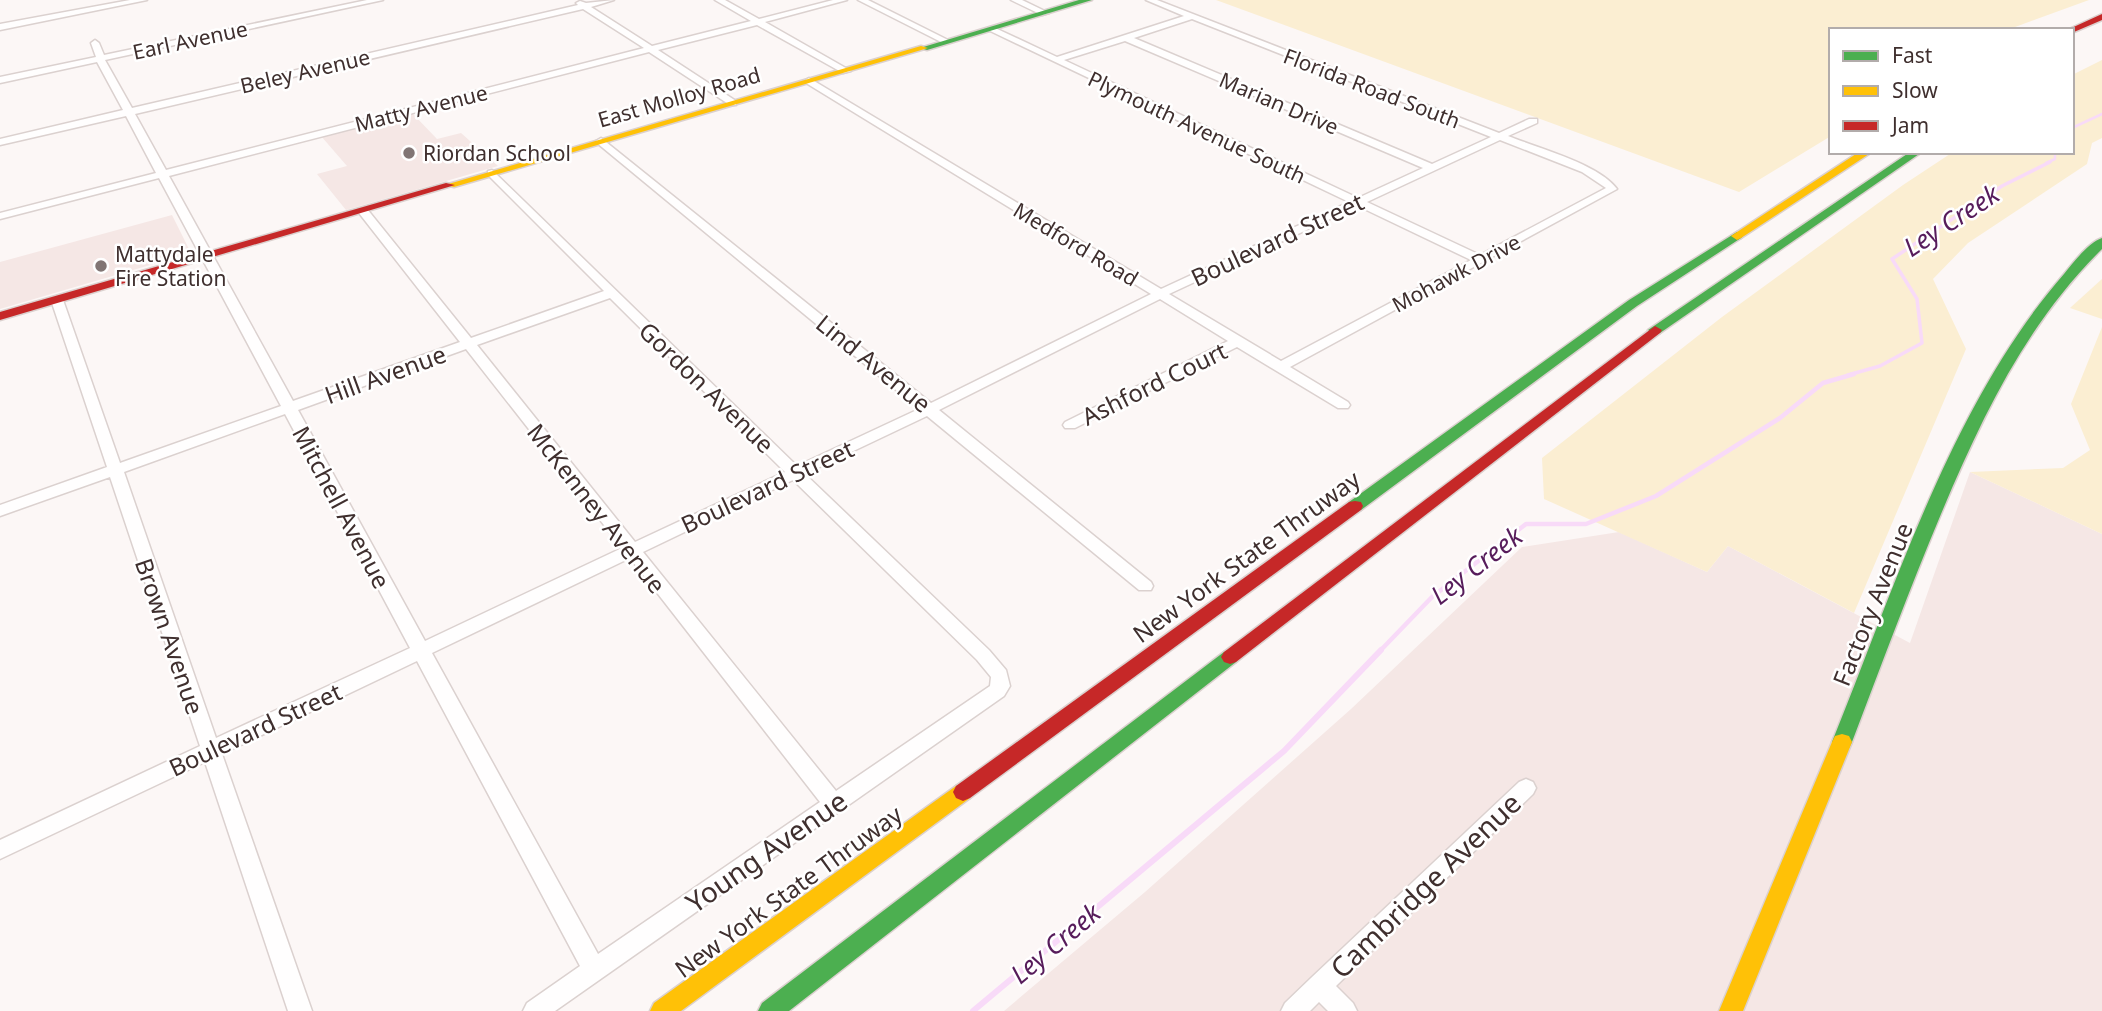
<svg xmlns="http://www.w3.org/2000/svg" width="2102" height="1011" viewBox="0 0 2102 1011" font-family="'Noto Sans',sans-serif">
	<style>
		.built { fill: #f5e7e5 }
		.green { fill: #fbeed2 }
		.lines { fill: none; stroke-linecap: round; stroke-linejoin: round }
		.stream-far3 { stroke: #f8daf8; stroke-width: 2.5 }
		.stream-far2 { stroke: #f8daf8; stroke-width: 3.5 }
		.stream-far1 { stroke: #f8daf8; stroke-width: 4.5 }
		.stream { stroke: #f8daf8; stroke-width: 6 }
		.street-casing { stroke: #dbd1cf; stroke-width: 3 }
		.fast-casing { stroke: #dbd1cf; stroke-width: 3 }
		.slow-casing { stroke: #dbd1cf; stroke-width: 3 }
		.jam-casing { stroke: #dbd1cf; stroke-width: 3 }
		.street { fill: #fffefe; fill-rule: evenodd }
		.fast { fill: #4caf50; fill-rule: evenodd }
		.slow { fill: #ffc107; fill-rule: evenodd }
		.jam { fill: #c62828; fill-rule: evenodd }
		.poi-dot { fill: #817574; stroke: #fff; stroke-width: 2.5 }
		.labels { text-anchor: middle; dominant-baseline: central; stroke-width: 5; stroke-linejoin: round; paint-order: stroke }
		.far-street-label { font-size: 21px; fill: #3f2f2e; stroke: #fff }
		.far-poi-label { font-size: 21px; fill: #3f2f2e; stroke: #fff; text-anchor: start }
		.street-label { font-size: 24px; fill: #3f2f2e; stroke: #fff }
		.water-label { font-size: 26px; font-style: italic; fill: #571c5b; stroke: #fff }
		.near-street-label { font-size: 28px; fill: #3f2f2e; stroke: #fff }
	</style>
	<rect width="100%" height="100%" fill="#fcf7f6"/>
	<!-- built -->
	<g class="built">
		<polygon points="412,113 437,139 461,133 498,166 346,210 317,174 347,166 321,136"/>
		<polygon points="172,215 191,253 0,309 0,262"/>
		<polygon points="1970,472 2102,534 2102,1011 1004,1011 1145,892 1351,709 1522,547 1619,532 1707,572 1728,546 1910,643"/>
	</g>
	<!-- green -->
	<g class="green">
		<polygon points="1216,0 2089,0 2007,30 1831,30 1831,136 1739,192"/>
		<polygon points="2102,60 2102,138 2092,143 2087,164 1968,243 1933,279 1966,349 1854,613 1728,546 1707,572 1544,499 1542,458 1722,317 1903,185 1953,152 2072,152 2072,75"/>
		<polygon points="2102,279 2102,319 2070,308"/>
		<polygon points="2102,327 2102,534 1970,472 2063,468 2090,450 2071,404"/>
	</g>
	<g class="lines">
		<!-- stream-far3 -->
		<g class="stream-far3">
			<polyline points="2072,128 2102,114"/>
			<polyline points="2046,163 2055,159 2055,152"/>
		</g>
		<!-- stream-far2 -->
		<polyline class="stream-far2" points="1848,375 1880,366 1922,343 1917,299 1892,259 2002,186 2050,162"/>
		<!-- stream-far1 -->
		<polyline class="stream-far1" points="1379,652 1432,597 1526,524 1586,524 1656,496 1780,418 1823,383 1854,374"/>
		<!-- stream -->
		<polyline class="stream" points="973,1011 1284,751 1381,650"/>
		<defs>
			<g id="street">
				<polygon points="130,0 147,0 0,30 0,24"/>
				<path d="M367,0h16l-278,60 27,48 446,-103 -2,-2 4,-2 6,2 28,-3 -23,7 61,39 99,-25 -36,-21h10l34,19 74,-19h14l-82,22 86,49 -8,2 -86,-48 -99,25 78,51v4h-6l-81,-53 -480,124 124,225 167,-59 -101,-129v-4h8l104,129 133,-47 -116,-116v-4l4,-1 305,296 122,-57 -322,-266 -1,-2 5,-3 330,265 220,-109 -345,-211 -2,-2 5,-3 352,211 188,-87 -363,-173 7,-2 64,30 127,-41 -38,-16h11l342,133 30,-14h8v4l-29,13c30,12 91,28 109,53l-327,178 58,35 2,3 -2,3h-10l-101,-61 -162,81h-10l-2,-3 2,-3 163,-81 -68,-42 -221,111 212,172 2,4 -2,4h-12l-212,-174 -122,58 184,176 17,20 4,16 -6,10 -449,315h-32l4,-8 53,-37 -163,-305 -195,93 90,257h-24l-83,-249 -205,97v-19l200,-94 -90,-269 -110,39v-11l107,-38 -56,-167 6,-4 6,4 57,163 161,-57 -122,-228 -159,41v-6l156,-40 -30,-57 -126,29v-6l123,-29 -26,-48 -97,21v-6l96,-20 -5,-14 4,-3 4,3 5,12zM583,9l61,39 -478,122 -31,-56zM1192,19l299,118 -59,27 -298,-126zM1125,41l298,127 -65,30 -294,-138zM1500,140l82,32 24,16 -126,67 -113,-53zM1358,206l113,54 -190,101 -112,-67zM610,298l175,174 -150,70 -158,-197zM466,349l156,199 -197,93 -127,-231zM285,414l125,234 -194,90 -92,-266zM793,480l184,180 14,17 -1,9 -154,105 -193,-239zM630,558l190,244 -222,152 -166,-301z"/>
				<polygon points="858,0 868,0 950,41 943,43"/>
				<polygon points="1011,0 1022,0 1049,13 1042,15"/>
				<polygon points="1526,779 1533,782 1536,788 1533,794 1336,986 1353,1003 1357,1011 1328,1011 1319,1002 1310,1011 1281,1011 1285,1003 1311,978 1519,782"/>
			</g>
			<g id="fast">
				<polygon points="1079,0 1092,0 927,50 920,48"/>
				<polygon points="1910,152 1922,152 1660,333 1655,334 1648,330"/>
				<polygon points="1737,232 1743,236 1741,238 1637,306 1361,510 1349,510 1347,506 1349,502 1629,300"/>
				<path d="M2102,238v11c-76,75 -120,168 -161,265 -32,76 -60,152 -89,228l-3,6 -7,2 -7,-2 -3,-6c63,-155 121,-341 232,-468 9,-11 24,-31 38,-36z"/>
				<polygon points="1230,650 1236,652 1239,657 1236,662 789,1011 758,1011 762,1003 1224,652"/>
			</g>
			<g id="slow">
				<polygon points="921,46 928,48 454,187 445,185"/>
				<polygon points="1859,152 1872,152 1741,238 1737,240 1731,236"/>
				<polygon points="1842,734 1849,736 1852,742 1743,1011 1719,1011 1832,742 1835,736"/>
				<polygon points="963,783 970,786 973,792 970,798 681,1011 650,1011 654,1003 956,786"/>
			</g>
			<g id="jam">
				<polygon points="2102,14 2102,20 2074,32 2067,30"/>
				<polygon points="446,183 455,185 0,320 0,312"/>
				<polygon points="1655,326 1662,330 1660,333 1236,662 1230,664 1224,662 1221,657 1224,652"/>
				<polygon points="1355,501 1361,502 1363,506 1361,510 970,798 963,801 956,798 953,792 956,786 1349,502"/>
			</g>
		</defs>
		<!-- street casing -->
		<use href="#street" class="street-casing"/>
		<!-- fast casing -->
		<use href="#fast" class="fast-casing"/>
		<!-- slow casing -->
		<use href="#slow" class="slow-casing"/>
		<!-- jam casing -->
		<use href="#jam" class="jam-casing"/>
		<!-- street -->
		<use href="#street" class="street"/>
		<!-- fast -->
		<use href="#fast" class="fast"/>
		<!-- slow -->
		<use href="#slow" class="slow"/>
		<!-- jam -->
		<use href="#jam" class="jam"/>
	</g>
	<!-- markers -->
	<g class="poi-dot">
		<circle cx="409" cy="153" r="7"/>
		<circle cx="101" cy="266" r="7"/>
	</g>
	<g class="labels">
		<!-- far-street labels -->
		<g class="far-street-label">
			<text transform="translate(190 40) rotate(-12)">Earl Avenue</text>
			<text transform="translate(305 71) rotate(-13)">Beley Avenue</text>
			<text transform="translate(1372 88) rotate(21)">Florida Road South</text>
			<text transform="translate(679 97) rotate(-16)">East Molloy Road</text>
			<text transform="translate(1279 103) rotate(23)">Marian Drive</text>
			<text transform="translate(421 108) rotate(-14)">Matty Avenue</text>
			<text transform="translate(1197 127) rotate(25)">Plymouth Avenue South</text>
			<text transform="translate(1076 244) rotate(31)">Medford Road</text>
			<text transform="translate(1456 273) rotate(-28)">Mohawk Drive</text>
		</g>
		<!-- far-poi labels -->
		<g class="far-poi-label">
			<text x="423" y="153">Riordan School</text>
			<text x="115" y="254">Mattydale<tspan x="115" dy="24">Fire Station</tspan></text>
		</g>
		<!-- street labels -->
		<g class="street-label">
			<text transform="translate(1277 239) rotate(-25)">Boulevard Street</text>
			<text transform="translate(874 363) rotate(39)">Lind Avenue</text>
			<text transform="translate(385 374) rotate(-20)">Hill Avenue</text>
			<text transform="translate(1154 383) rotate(-26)">Ashford Court</text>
			<text transform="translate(707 387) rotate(44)">Gordon Avenue</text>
			<text transform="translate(767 486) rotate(-25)">Boulevard Street</text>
			<text transform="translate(342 507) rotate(62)">Mitchell Avenue</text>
			<text transform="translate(597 508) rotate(52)">McKenney Avenue</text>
			<text transform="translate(1246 556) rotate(-36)">New York State Thruway</text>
			<text transform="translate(1872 604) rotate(-68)">Factory Avenue</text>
			<text transform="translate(170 636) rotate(71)">Brown Avenue</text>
			<text transform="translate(255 729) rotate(-25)">Boulevard Street</text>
			<text transform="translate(788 891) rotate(-36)">New York State Thruway</text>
		</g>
		<!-- water labels -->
		<g class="water-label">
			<text transform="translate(1951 220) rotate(-33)">Ley Creek</text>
			<text transform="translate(1476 565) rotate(-38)">Ley Creek</text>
			<text transform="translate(1055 943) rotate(-40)">Ley Creek</text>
		</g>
		<!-- near-street labels -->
		<g class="near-street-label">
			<text transform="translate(766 851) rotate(-35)">Young Avenue</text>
			<text transform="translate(1425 885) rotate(-44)">Cambridge Avenue</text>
		</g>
	</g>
	<!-- legend -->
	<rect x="1829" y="28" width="245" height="126" fill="#ffffff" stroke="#b2acab" stroke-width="2"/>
	<rect x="1843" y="51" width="35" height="10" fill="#4caf50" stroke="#b2acab" stroke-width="2"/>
	<text x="1892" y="63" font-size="21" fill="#3f2f2e">Fast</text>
	<rect x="1843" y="86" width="35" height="10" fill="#ffc107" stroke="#b2acab" stroke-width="2"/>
	<text x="1892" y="98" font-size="21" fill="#3f2f2e">Slow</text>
	<rect x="1843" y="121" width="35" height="10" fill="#c62828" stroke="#b2acab" stroke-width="2"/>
	<text x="1892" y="133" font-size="21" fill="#3f2f2e">Jam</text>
</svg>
